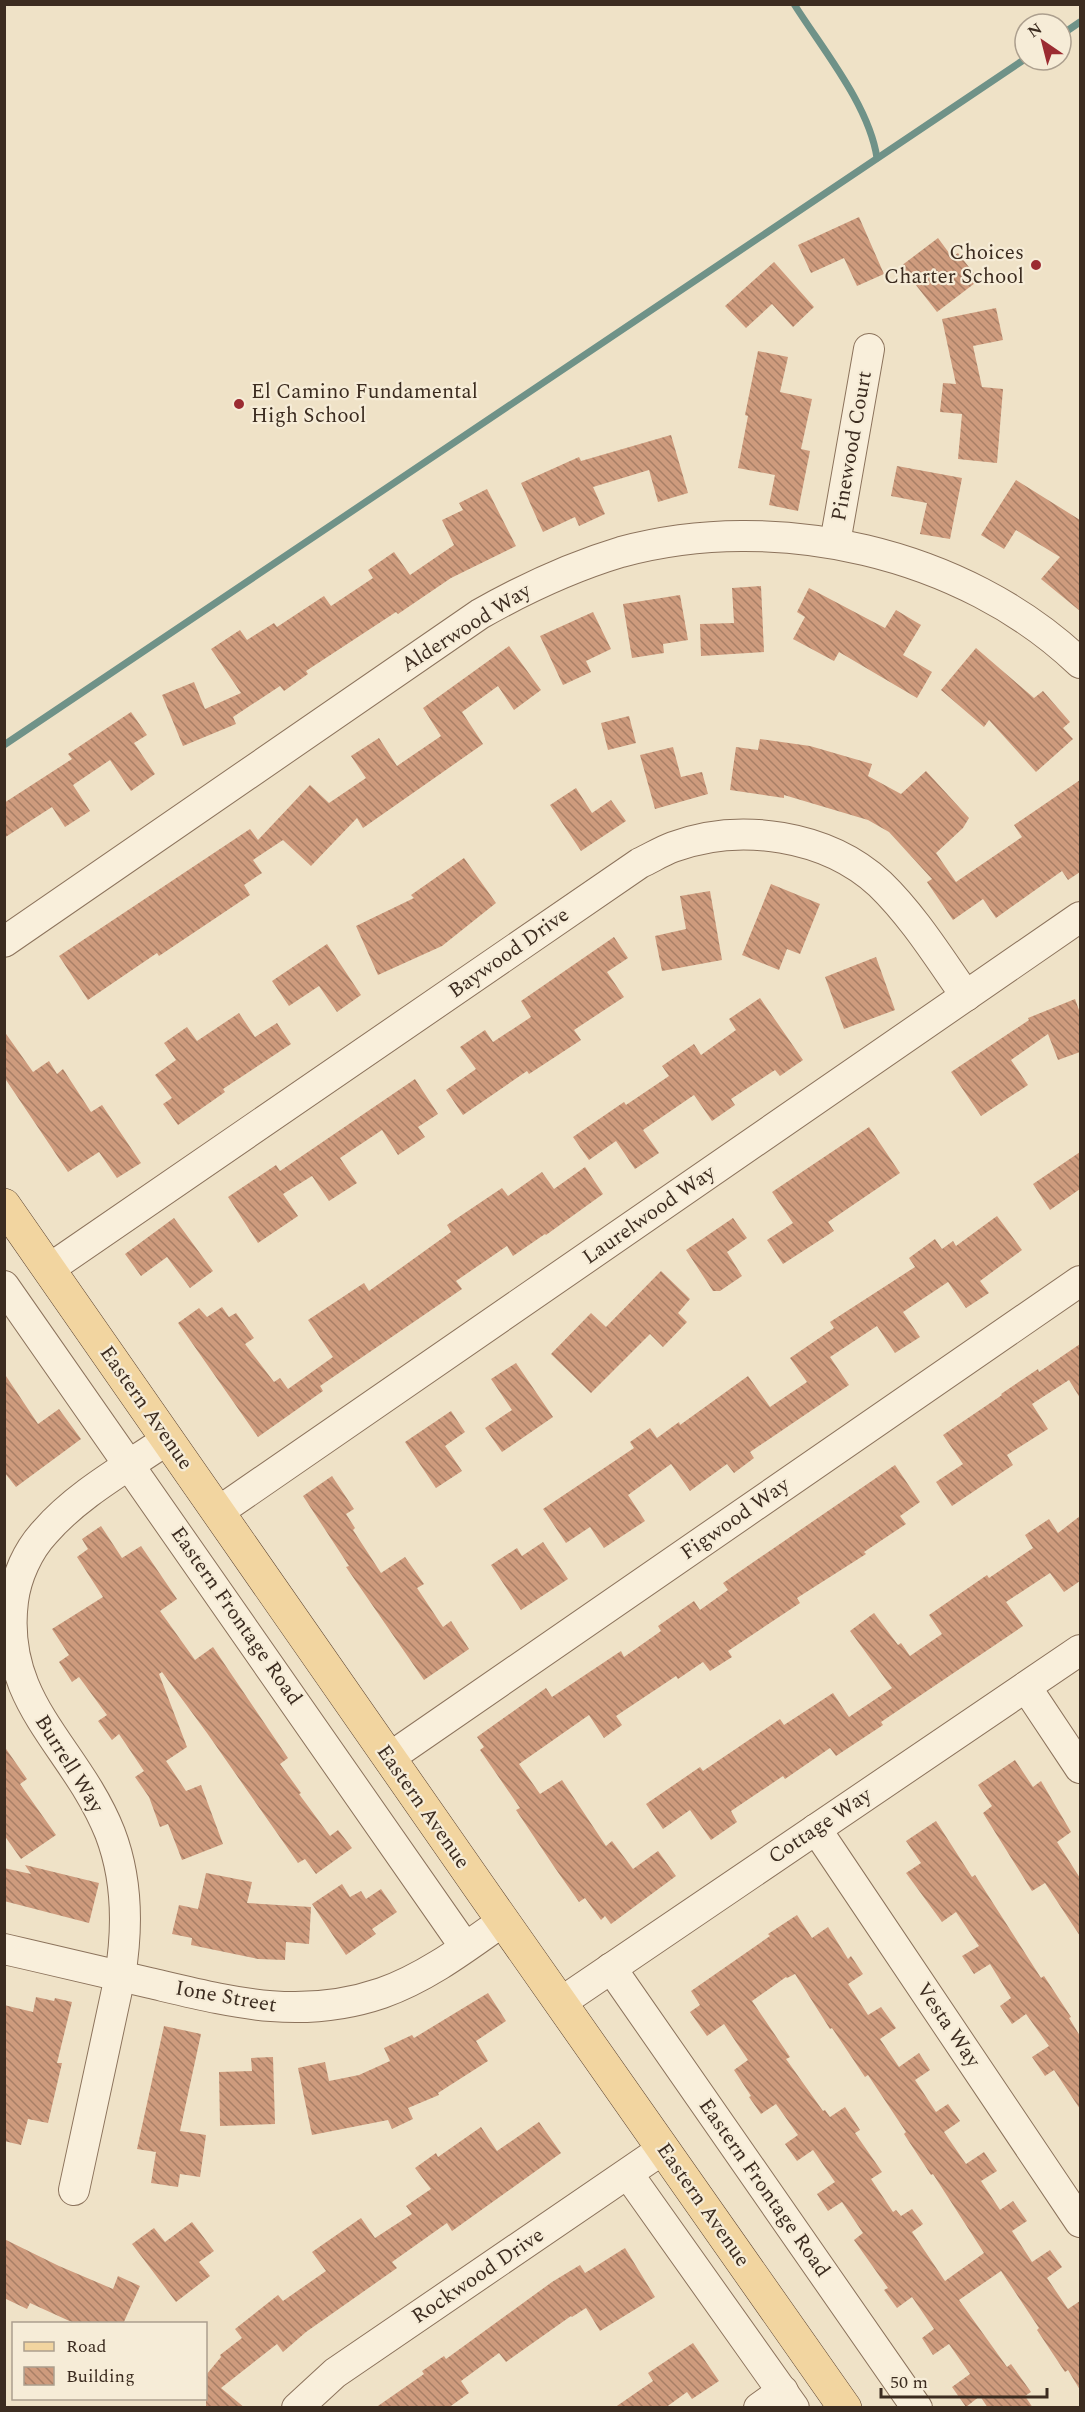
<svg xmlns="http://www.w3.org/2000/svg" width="1085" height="2412" viewBox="0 0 1085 2412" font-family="Spectral,serif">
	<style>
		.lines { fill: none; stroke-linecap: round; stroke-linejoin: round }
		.stream { stroke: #6f9288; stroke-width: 7 }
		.building { fill: url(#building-back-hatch); fill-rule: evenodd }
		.minor-casing { stroke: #8c735c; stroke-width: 32 }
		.major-casing { stroke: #5a4230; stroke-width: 34 }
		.minor { stroke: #f9efdb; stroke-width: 30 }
		.major { stroke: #f2d5a0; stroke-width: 33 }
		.poi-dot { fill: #9b2b31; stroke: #f6ecd7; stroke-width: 2 }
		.labels { text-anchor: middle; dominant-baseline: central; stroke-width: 4.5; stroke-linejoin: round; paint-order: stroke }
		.poi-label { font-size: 21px; fill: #3c2c20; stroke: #f6ecd7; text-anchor: end }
		.street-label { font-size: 21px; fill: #3c2c20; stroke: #f6ecd7 }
	</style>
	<defs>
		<pattern id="building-back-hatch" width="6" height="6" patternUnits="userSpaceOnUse" patternTransform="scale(1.5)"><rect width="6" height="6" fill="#ce9b7d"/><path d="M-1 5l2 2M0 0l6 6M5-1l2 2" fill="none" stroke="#a87f66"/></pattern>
	</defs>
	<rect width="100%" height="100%" fill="#efe2c7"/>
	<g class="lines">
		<!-- stream -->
		<g class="stream">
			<path d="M794,4c29,46 75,101 83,154"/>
			<polyline points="1061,35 1080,22"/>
			<polyline points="4,745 1025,59"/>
		</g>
	</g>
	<!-- building -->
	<g class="building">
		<polygon points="859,217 884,274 857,286 844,258 811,273 798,245"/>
		<polygon points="938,238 952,257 958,253 979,280 937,312 901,266"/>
		<polygon points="774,262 814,307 793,327 772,304 746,328 725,306"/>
		<polygon points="996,308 1003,340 973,346 982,387 1003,389 997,463 958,459 962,414 940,412 943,383 956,384 942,319"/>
		<polygon points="758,351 788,357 780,392 812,399 801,449 810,451 798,511 769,505 775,475 738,468 748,416 745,415"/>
		<polygon points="671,435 688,493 658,502 649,470 593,487 605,514 579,526 575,517 543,532 521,483 579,457 581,461"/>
		<polygon points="897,466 962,478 950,539 920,534 927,503 891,496"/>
		<polygon points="1016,480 1080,520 1080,611 1041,579 1060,557 1016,530 1004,549 981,535"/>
		<polygon points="487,489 516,546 451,578 398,614 396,612 306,671 308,674 284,691 280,686 233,717 236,724 183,746 162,695 194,682 205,709 241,693 211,649 240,630 247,640 274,623 277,627 324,596 331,606 373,578 368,570 394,552 410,575 454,545 442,520 463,510 459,503"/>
		<polygon points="761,586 764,652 701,656 700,624 734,623 732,588"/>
		<polygon points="809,588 885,628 896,610 921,625 903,655 932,672 917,698 839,652 834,661 793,639 805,617 797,612"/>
		<polygon points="680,595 688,640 663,644 664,653 632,658 623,604"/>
		<polygon points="593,612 611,649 586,661 591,672 563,685 540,636"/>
		<polygon points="509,646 541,690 514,710 498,686 462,712 483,744 363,828 357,818 311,866 283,840 253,860 262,873 244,885 250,895 159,956 157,953 88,1000 59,956 250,829 258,840 310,785 329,803 366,778 351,756 379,738 397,766 441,736 423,708"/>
		<polygon points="976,648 1034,698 1043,691 1070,722 1063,728 1073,739 1036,772 989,720 984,727 941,690"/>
		<polygon points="131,712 147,735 134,743 155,774 131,791 110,760 73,785 90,811 65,827 52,807 4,838 4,803 72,759 68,754"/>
		<polygon points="629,716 636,743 608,750 601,723"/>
		<polygon points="760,739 810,746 872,764 868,776 901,794 926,771 969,818 963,828 936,853 956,882 1022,837 1014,825 1080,780 1080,872 1068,880 1062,871 996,918 983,899 953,920 927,882 932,879 889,832 868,820 784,795 784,798 730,790 736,747 758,750"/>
		<polygon points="673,747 681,777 702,772 708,794 655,809 640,755"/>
		<polygon points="576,788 592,813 611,800 626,821 581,851 550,805"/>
		<polygon points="464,858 496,903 442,946 378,975 356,926 414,898 411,895"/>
		<polygon points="771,884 820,904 800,954 787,949 779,970 742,955"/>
		<polygon points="710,891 722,960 662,971 655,936 686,929 680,896"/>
		<polygon points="614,937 628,958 607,972 624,997 574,1030 581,1040 529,1074 527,1071 463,1115 446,1090 476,1069 460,1047 485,1030 493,1042 531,1017 521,1001"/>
		<polygon points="327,944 361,995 337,1012 319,986 289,1006 272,981"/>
		<polygon points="876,957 895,1010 844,1029 825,977"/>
		<polygon points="760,998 803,1060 780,1076 775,1070 731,1099 735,1105 712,1121 694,1095 643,1130 659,1153 635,1169 616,1141 589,1160 573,1137 624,1102 626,1105 669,1076 662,1066 694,1044 701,1055 736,1030 729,1019"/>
		<polygon points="1075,999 1080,1013 1080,1052 1058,1060 1048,1034 1011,1060 1028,1085 981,1116 951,1072 1029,1020 1028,1018"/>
		<polygon points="239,1013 255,1037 277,1023 291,1044 223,1089 225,1092 178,1125 163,1104 172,1098 155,1075 176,1060 164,1043 187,1027 197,1041"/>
		<polygon points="4,1031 33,1072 49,1061 57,1074 63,1069 91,1112 102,1105 141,1163 117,1178 99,1152 68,1172 4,1077"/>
		<polygon points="415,1079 438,1114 418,1127 425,1137 398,1155 382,1130 340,1158 357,1183 329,1201 312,1176 283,1194 298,1216 258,1243 228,1197 276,1165 280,1171"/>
		<polygon points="869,1127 900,1173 828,1222 834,1231 783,1264 767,1240 793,1223 772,1192"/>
		<polygon points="1080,1152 1080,1189 1050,1210 1033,1184"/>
		<polygon points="585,1167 603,1194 546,1235 545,1234 513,1256 507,1246 456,1281 462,1289 320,1386 323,1391 258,1437 178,1323 199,1308 207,1317 222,1307 229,1317 236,1313 254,1338 245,1344 274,1382 280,1378 288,1389 333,1357 308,1320 364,1283 369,1291 451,1232 447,1225 502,1188 508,1196 542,1172 554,1189"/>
		<polygon points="997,1216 1022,1250 980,1281 989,1293 966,1308 948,1282 903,1312 920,1337 895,1353 877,1326 830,1357 849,1385 750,1452 754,1458 734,1473 727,1464 690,1491 671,1464 628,1495 645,1521 604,1548 590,1527 566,1543 543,1509 634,1448 630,1442 650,1428 657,1438 679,1422 680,1425 748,1376 770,1407 807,1382 790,1358 834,1328 830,1322 915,1267 909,1258 935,1239 942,1249 953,1241 956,1246"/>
		<polygon points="174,1218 213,1271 190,1288 167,1257 141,1276 125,1254"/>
		<polygon points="733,1218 747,1238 727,1252 742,1276 720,1291 713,1291 686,1250"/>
		<polygon points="661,1271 690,1299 678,1313 687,1322 663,1347 650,1334 591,1393 551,1354 591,1313 606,1327"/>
		<polygon points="1080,1344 1080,1398 1069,1380 1032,1404 1048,1429 1007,1455 1013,1465 952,1506 936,1482 963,1464 943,1435 1002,1395 1001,1394 1038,1369 1039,1372"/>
		<polygon points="516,1363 553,1417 502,1452 485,1428 512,1410 491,1379"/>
		<polygon points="4,1373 38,1424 59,1409 81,1439 16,1487 4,1472"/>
		<polygon points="451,1411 465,1432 445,1446 462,1471 436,1488 405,1442"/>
		<polygon points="895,1465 920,1502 900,1516 906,1524 864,1552 866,1554 797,1598 800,1603 728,1651 732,1657 710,1671 703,1662 678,1679 676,1676 616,1716 622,1725 604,1738 589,1715 519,1764 540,1794 562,1780 606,1846 612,1841 633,1869 658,1851 676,1876 611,1924 605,1916 601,1920 585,1898 579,1902 555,1868 516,1810 520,1808 480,1750 484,1747 477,1737 546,1688 552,1697 621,1651 624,1657 661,1631 658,1626 694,1601 700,1610 728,1590 723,1583"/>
		<polygon points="332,1476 354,1509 346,1514 355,1528 353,1530 381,1573 405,1557 424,1584 417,1588 443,1627 451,1621 469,1649 424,1680 346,1567 349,1566 303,1496"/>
		<polygon points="1080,1516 1080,1581 1064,1592 1050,1573 1006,1602 1023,1626 881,1722 883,1725 836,1756 830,1748 785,1779 783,1776 731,1811 737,1822 711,1840 690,1810 663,1829 646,1804 700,1767 703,1771 780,1719 784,1725 833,1693 849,1717 892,1688 850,1631 874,1613 898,1645 901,1643 910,1656 942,1634 929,1615 987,1575 989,1578 1033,1548 1025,1535 1049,1519 1058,1533"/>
		<polygon points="101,1526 122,1558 141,1546 177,1599 160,1611 195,1660 213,1647 288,1758 280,1764 301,1793 299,1794 330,1836 338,1830 352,1848 316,1874 305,1859 298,1863 207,1733 162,1672 159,1674 187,1747 166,1761 186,1791 201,1785 223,1844 182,1860 168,1824 160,1827 149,1797 135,1777 144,1771 119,1734 112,1740 98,1721 107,1715 79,1677 72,1682 59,1662 69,1655 52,1629 103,1597 77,1557 88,1549 82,1539"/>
		<polygon points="543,1542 568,1579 521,1610 491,1565 517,1548 522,1556"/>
		<polygon points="4,1746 27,1779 20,1784 56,1835 21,1859 4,1835"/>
		<polygon points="1015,1760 1033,1787 1041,1781 1071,1832 1057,1842 1080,1878 1080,1936 1045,1883 1032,1891 983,1813 992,1806 978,1785"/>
		<polygon points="936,1821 972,1877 975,1875 1041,1978 1044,1976 1071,2017 1069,2018 1080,2036 1080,2109 1054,2070 1045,2076 1032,2057 1049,2046 1026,2014 1012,2024 1000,2006 1011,1998 990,1964 974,1974 962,1956 979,1946 956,1912 942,1922 906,1873 921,1863 906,1841"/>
		<polygon points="25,1865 99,1883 89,1923 4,1901 4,1868 31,1874"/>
		<polygon points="206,1873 252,1882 247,1903 311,1907 309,1944 286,1942 285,1960 258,1959 191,1945 192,1938 172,1934 179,1905 198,1909"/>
		<polygon points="342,1884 350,1897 361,1891 366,1899 381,1889 397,1912 372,1929 376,1934 346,1955 312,1904"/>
		<path d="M797,1915l15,23 16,-11 20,32 3,-3 12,18 -15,10 20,31 13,-8 15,21 -16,11 19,28 20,-14 11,17 -15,10 21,32 12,-8 12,17 -16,11 22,32 18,-12 13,19 -16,10 19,29 13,-9 14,20 -15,10 20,31 18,-12 12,17 -15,11 21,31 12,-8v89l-12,-20 -3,2 -28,-42 2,-2 -38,-57 -42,29 48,67 4,-3 20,28 -6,4 8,12h-45l-8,-12 -14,11 -14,-20 18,-13 -21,-30 -16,11 -11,-17 12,-9 -22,-32 -15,11 -13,-18 4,-2 -34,-48 9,-7 -21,-31 -14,9 -11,-17 18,-12 -22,-32 -16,11 -12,-17 13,-9 -22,-31 -15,10 -12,-17 2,-1 -17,-26 14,-10 -24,-36 -17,12 -17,-24 10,-7 -9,-14 79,-55 -2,-2zM795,1974l35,55 2,-1 33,49 3,-2 38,57 -2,2 27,41 2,-1 51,79 -39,28 -33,-49 11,-8 -11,-15 -11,7 -5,-6 -3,2 -22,-33 11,-7 -27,-39 5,-3 -15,-23 -15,10 -5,-7 -2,1 -37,-52 4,-2 -38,-56 34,-24 1,1z"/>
		<polygon points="488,1993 506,2021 476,2041 488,2061 438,2093 439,2095 408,2108 413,2119 392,2129 388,2120 312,2135 298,2068 325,2062 329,2081 359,2075 390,2061 384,2048 412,2035 414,2038"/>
		<polygon points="36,1997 54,2001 55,1998 72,2002 57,2063 62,2063 48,2123 28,2119 21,2145 4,2141 4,2005 33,2012"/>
		<polygon points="164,2026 201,2034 180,2131 206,2135 200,2177 180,2174 178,2187 151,2183 156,2152 137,2149"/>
		<polygon points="273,2057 275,2124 220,2126 219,2072 252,2071 251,2058"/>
		<polygon points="539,2122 561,2153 452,2231 447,2223 392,2262 397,2268 306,2332 283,2352 277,2344 221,2388 245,2408 206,2408 206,2375 221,2357 220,2355 242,2338 235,2329 278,2295 283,2301 326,2271 312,2252 361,2218 375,2238 412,2214 406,2206 431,2189 415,2168 436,2153 438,2157 481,2127 497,2151"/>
		<polygon points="192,2222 214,2251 199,2262 210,2276 176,2302 132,2244 154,2228 165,2242"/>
		<polygon points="4,2239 59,2266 113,2289 118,2276 140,2286 123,2324 76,2324 30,2303 27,2309 4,2298"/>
		<polygon points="625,2248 655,2297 600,2331 586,2308 572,2317 571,2316 506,2362 499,2353 461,2381 469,2393 448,2408 375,2408 424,2374 422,2371 444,2356 446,2359 552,2282 580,2265 585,2273"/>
		<polygon points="693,2343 719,2381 692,2399 687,2392 665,2408 614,2408 653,2381 648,2373"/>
	</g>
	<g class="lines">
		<defs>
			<g id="minor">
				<polyline points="835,543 869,349"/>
				<path d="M4,942l476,-328c46,-26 91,-47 141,-62 155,-42 343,0 459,111"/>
				<path d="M49,1269l591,-406c11,-5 22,-12 33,-16 67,-25 154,-12 207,37 34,33 59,74 86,112"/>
				<polyline points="4,1286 465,1947"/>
				<polyline points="218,1512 1080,917"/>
				<polyline points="1026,1687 1080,1768"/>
				<polyline points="389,1758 1080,1281"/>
				<polyline points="816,1829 1080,2222"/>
				<path d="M4,1949c49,11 98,23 146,34 81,19 150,38 232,10 45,-16 83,-45 121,-72"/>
				<polyline points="611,1968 917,2408"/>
				<polyline points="560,2003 1080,1650"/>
				<polyline points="628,2174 794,2408"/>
				<path d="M74,2190l46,-214c8,-48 8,-96 -10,-143 -34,-86 -110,-130 -97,-232 3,-24 15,-51 32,-69 33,-38 81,-64 123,-93"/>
				<polyline points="297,2408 335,2373 663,2149"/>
				<polyline points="759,2408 783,2391"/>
			</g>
			<polyline id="major" points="4,1205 482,1891 845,2408"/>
		</defs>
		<!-- minor casing -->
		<use href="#minor" class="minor-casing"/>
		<!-- major casing -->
		<use href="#major" class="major-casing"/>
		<!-- minor -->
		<use href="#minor" class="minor"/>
		<!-- major -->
		<use href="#major" class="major"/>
	</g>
	<!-- markers -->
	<g class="poi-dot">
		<circle cx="1036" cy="265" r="6"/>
		<circle cx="239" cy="404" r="6"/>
	</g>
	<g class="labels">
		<!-- poi labels -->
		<g class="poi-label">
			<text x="1024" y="253">Choices<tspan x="1024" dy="24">Charter School</tspan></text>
			<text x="251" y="392" text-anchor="start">El Camino Fundamental<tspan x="251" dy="24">High School</tspan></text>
		</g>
		<!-- street labels -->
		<g class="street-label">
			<text transform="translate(852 446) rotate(-80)">Pinewood Court</text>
			<text transform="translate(466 628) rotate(-32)">Alderwood Way</text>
			<text transform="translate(509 953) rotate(-35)">Baywood Drive</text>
			<text transform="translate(649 1215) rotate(-35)">Laurelwood Way</text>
			<text transform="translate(146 1408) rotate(55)">Eastern Avenue</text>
			<text transform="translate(735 1519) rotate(-35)">Figwood Way</text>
			<text transform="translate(236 1616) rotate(55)">Eastern Frontage Road</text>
			<text transform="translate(69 1764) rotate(58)">Burrell Way</text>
			<text transform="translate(423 1807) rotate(55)">Eastern Avenue</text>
			<text transform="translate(820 1826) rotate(-34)">Cottage Way</text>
			<text transform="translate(226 1997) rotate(10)">Ione Street</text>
			<text transform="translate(948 2025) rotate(56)">Vesta Way</text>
			<text transform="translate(764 2188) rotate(55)">Eastern Frontage Road</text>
			<text transform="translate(703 2205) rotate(55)">Eastern Avenue</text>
			<text transform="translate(478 2276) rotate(-34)">Rockwood Drive</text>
		</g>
	</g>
	<!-- border -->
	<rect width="1085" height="2412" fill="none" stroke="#3c2c20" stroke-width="12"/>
	<!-- legend -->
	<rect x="12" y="2322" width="195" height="78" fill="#f6ecd7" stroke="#ac9f8e" stroke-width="1.5"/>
	<rect x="24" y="2342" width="30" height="9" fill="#f2d5a0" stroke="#ac9f8e" stroke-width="1.5"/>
	<text x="66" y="2352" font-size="18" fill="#3c2c20">Road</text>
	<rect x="24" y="2367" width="30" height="18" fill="url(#building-back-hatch)" stroke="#ac9f8e" stroke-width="1.5"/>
	<text x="66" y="2382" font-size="18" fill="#3c2c20">Building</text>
	<!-- north arrow -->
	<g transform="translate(1043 42) rotate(325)"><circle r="28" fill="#f6ecd7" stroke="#ac9f8e" stroke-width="1.5"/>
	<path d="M0-4.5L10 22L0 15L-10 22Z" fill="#9b2b31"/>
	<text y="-9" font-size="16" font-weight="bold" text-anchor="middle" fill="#3c2c20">N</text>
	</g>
	<!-- scale -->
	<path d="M881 2388v9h166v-9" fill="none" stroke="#3c2c20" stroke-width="3"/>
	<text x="890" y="2388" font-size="18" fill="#3c2c20" stroke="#f6ecd7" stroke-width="4.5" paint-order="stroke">50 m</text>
</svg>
